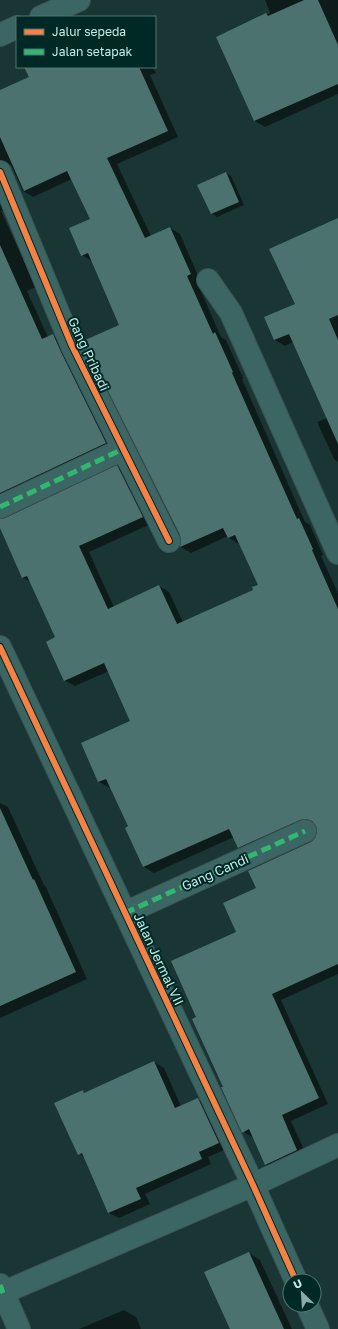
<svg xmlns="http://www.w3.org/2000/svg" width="338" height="1329" viewBox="0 0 338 1329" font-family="'Golos Text',sans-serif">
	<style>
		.shadow { fill: #0007 }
		.building { fill: #4c726f }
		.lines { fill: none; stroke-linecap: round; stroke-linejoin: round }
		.street-casing { stroke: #3b5351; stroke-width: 24 }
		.secondary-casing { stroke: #3b5351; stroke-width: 24 }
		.street { stroke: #3c6663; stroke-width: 22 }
		.secondary { stroke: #3c6663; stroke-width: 22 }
		.quiet { stroke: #33b770; stroke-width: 5; stroke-dasharray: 10 5; stroke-linecap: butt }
		.cycleway-casing { stroke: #002825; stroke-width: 8 }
		.cycleway { stroke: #f48246; stroke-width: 6 }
		.labels { text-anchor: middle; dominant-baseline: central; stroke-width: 4; stroke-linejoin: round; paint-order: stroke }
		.street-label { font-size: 13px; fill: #c1ece8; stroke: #002825 }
	</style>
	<rect width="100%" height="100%" fill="#1a3634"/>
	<!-- shadow -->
	<g class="shadow">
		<polygon points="265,0 338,0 338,94 265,127 255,121 217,37 270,13"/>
		<polygon points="26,67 153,67 156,73 150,75 178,137 117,164 151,236 170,228 180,234 200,280 197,282 221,337 226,340 243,378 242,379 305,522 310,525 323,555 321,556 338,593 338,974 281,1000 328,1104 291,1121 307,1156 277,1171 266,1165 254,1138 243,1132 224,1087 198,1018 257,888 316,839 318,833 316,824 311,825 249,853 238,847 234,837 154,873 144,867 130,827 111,787 110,788 99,782 82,744 131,722 109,671 75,686 64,680 56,638 31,582 23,578 0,526 0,520 117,467 128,473 153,523 89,552 114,607 159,586 169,592 183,622 254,590 259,585 239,544 229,538 228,536 191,553 181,547 182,541 121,325 93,262 82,255 91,220 72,179 33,197 23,191 11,165 6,166 0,171 0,91 30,78"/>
		<polygon points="226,173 231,176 244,205 217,217 211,213"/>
		<polygon points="0,187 9,208 1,211 36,287 27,291 48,337 53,335 64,341 116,449 0,506"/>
		<polygon points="338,219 338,462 334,459 317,422 327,418 293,342 285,346 275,340 265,318 296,304"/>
		<polygon points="0,803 8,807 44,885 46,887 87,979 0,1018"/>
		<polygon points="154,1062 164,1068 181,1106 198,1099 208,1104 229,1148 208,1157 211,1164 145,1194 150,1204 119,1218 109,1213 85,1157 79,1154 83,1091 86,1093"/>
		<polygon points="249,1253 260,1260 292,1329 232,1329"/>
		<polygon points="124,1310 136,1317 141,1329 79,1329"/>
	</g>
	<!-- building -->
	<g class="building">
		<polygon points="304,0 318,0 338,45 338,84 254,121 216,37 266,13 268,16"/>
		<polygon points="24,67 139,67 168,131 107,158 145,238 170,227 191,274 187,276 213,334 215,332 233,372 232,373 297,519 299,518 313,549 312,550 338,609 338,964 272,994 319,1098 282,1115 297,1150 265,1165 249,1129 242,1133 221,1087 223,1087 192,1019 196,1017 171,961 236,932 223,903 256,888 248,871 311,842 315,838 317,832 316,826 312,821 306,819 300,820 238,848 229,829 143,867 125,828 128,826 106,779 98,782 81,743 130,721 104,663 64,681 46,642 55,637 27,576 22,578 0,528 0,519 5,518 117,465 143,517 79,546 108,609 159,585 177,624 253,590 252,587 258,585 235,535 228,538 223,528 180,547 181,541 180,535 83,341 119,325 88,253 81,256 69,228 90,219 67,171 24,191 0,137 0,90 29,77"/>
		<polygon points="226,172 239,202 211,214 197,185"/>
		<polygon points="338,218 338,315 329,319 338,340 338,444 289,334 274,340 264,317 295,304 269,249"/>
		<polygon points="0,245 42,339 53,334 61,352 106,443 0,493"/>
		<polygon points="0,808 33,880 34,879 76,972 0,1006"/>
		<polygon points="154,1061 175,1108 198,1098 219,1143 199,1152 202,1159 136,1188 141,1199 108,1213 82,1153 78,1155 54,1103 83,1090 84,1093"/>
		<polygon points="249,1252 284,1329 230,1329 204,1272"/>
	</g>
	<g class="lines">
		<defs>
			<g id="street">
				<polyline points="0,172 72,346 169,541"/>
				<polyline points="208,280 231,313 338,553"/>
				<polyline points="0,507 123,449"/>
				<polyline points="125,913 305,831"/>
				<polyline points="0,1285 19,1329"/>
			</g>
			<g id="secondary">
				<polyline points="41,17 79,0"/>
				<polyline points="0,35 17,27"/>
				<polyline points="0,647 253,1185 296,1281"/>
				<polyline points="0,1294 253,1185 338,1145"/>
				<polyline points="307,1305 318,1329"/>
			</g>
		</defs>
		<!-- street casing -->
		<use href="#street" class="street-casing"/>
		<!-- secondary casing -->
		<use href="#secondary" class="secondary-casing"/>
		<!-- street -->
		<use href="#street" class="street"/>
		<!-- secondary -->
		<use href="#secondary" class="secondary"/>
		<!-- quiet -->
		<g class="quiet">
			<polyline points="0,507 123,449"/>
			<polyline points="125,913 305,831"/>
			<polyline points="0,1285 3,1293"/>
		</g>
		<defs>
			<g id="cycleway">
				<polyline points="0,172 72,346 169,541"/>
				<polyline points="0,647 253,1185 296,1281"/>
			</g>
		</defs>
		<!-- cycleway casing -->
		<use href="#cycleway" class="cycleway-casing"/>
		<!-- cycleway -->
		<use href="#cycleway" class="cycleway"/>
	</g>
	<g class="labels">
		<!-- street labels -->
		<g class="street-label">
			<text transform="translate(89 354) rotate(65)">Gang Pribadi</text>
			<text transform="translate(215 872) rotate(-24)">Gang Candi</text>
			<text transform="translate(159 959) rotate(65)">Jalan Jermal VII</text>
		</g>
	</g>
	<!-- legend -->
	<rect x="16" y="16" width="140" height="52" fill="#002825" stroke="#4d7673"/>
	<rect x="24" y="29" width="20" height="6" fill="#f48246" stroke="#4d7673"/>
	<text x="52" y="36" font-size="12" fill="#c1ece8">Jalur sepeda</text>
	<rect x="24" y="49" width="20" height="6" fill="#33b770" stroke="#4d7673"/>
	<text x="52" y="56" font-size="12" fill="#c1ece8">Jalan setapak</text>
	<!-- north arrow -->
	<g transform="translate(302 1293) rotate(335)"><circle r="19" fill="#002825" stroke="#4d7673"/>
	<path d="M0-3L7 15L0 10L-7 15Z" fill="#87aca9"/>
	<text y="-6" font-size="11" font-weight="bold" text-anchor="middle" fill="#c1ece8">U</text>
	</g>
</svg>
